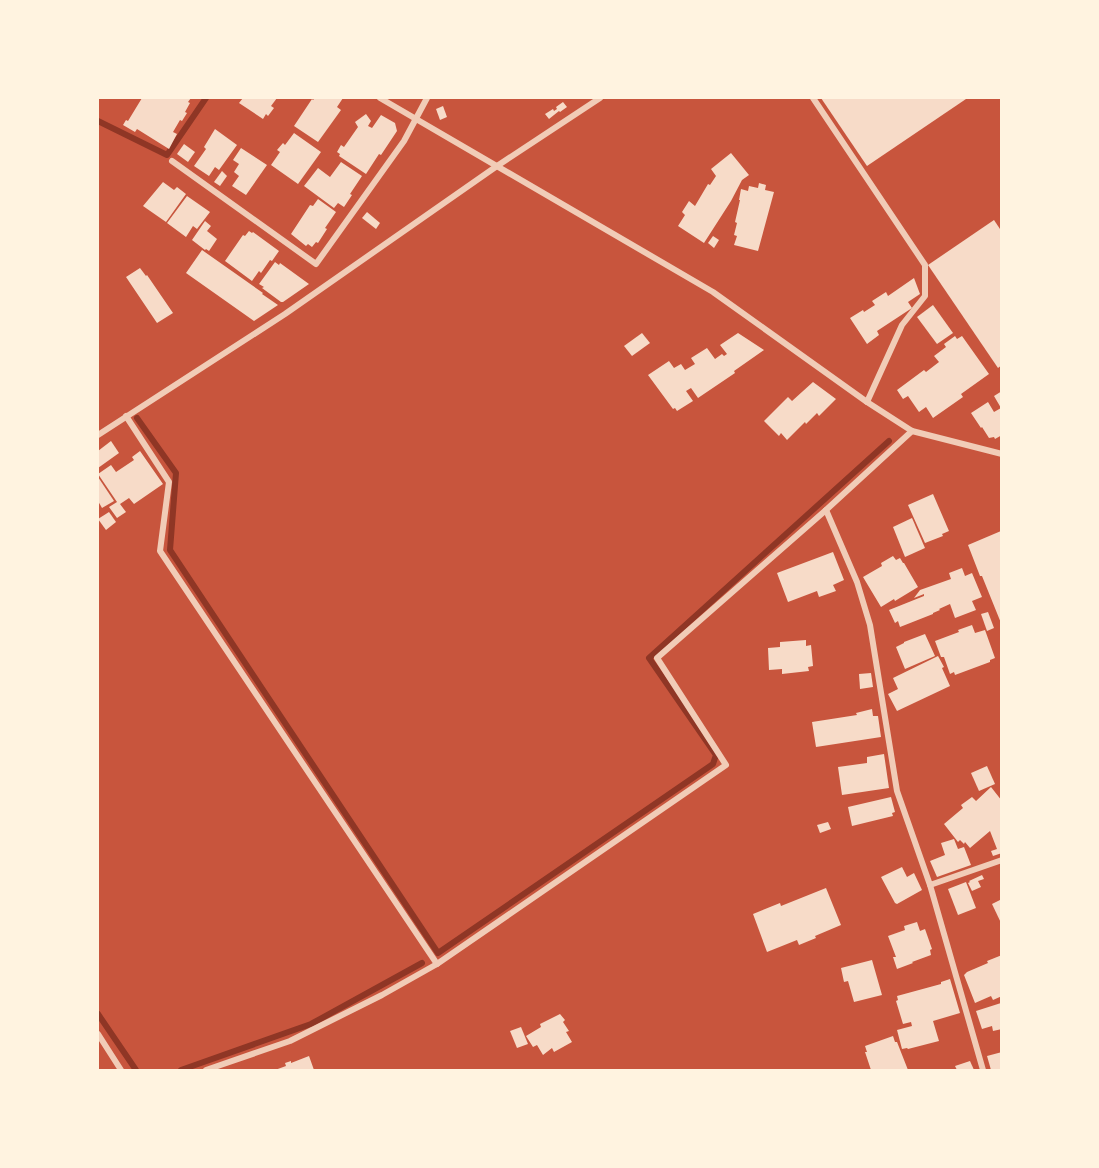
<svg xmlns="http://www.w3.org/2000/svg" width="1099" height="1168" viewBox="0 0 1099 1168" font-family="'Noto Sans',sans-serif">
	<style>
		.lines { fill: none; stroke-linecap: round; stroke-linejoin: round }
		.stream { stroke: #8f3625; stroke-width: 6 }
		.building { fill: #f7dbc8 }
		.minor { stroke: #f1ccb7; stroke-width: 6 }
	</style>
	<rect width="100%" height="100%" fill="#c8553d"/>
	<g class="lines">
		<!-- stream -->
		<g class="stream">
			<polyline points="98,121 167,155 206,98"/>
			<polyline points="137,418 176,473 170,550 438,953 713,764 716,755 649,658 889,441"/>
			<polyline points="98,1014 136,1070"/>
			<polyline points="181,1070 311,1024 422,963"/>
		</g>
	</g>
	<!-- building -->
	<g class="building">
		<polygon points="142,98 160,98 163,99 164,98 191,98 188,102 190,103 185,112 187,113 182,121 180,120 173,132 177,134 169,149 137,129 135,132 123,125 126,120 128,121"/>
		<polygon points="243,98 277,98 271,106 274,108 268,116 266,114 263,119 239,103"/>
		<polygon points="315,98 343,98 337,107 341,110 318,142 294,126 312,99 313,100"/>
		<polygon points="821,98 965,98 966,99 867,166"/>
		<polygon points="563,102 567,107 560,112 559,111 549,119 545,114 553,109 554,111 557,109 556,107"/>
		<polygon points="443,106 447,117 440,120 436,109"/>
		<polygon points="366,114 371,121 368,126 372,128 381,115 395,123 397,131 381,155 379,154 366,174 339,156 340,154 337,152 341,145 344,147 358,127 355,122"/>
		<polygon points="215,129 237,145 219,170 215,167 209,176 194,166 206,149 204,147"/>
		<polygon points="294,133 321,152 298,184 271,165 280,152 277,150 283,143 285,145"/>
		<polygon points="184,144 195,152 188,162 177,154"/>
		<polygon points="241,148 267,165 246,195 232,186 239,176 234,172 239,164 233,160"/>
		<polygon points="731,153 749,175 742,180 731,201 704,243 678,226 685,215 682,212 689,201 695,206 708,184 710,185 716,176 711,169"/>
		<polygon points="341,162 362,176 350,194 352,195 344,207 338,203 334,208 304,186 318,168 330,177"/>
		<polygon points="222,171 227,176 220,186 214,182"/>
		<polygon points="163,182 174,190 177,187 186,194 166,222 143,206"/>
		<polygon points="759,183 766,185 765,190 774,192 758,251 734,245 737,236 734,235 737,223 735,222 740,200 739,200 741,189 748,191 749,186 758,188"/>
		<polygon points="187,196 210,212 197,229 193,226 186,237 167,223"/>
		<polygon points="318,199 336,212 325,228 327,229 318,243 316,242 312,247 308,244 306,246 291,234 310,205 313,206"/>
		<polygon points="367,212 380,223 376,229 362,218"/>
		<polygon points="994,220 1002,232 1002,365 998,368 928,265"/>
		<polygon points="205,221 211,226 207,231 217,239 209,251 206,249 205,250 192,240"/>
		<polygon points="249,231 252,233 253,232 279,251 272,261 270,260 261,273 259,271 252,281 225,261 243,235 245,236"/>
		<polygon points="713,236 719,240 714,248 708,243"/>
		<polygon points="202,250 263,293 262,294 278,305 254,321 186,273"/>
		<polygon points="275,262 279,265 280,263 309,284 283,302 281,302 262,288 264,287 259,284"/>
		<polygon points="140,268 146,276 147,275 173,313 157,323 126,277"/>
		<polygon points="914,278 920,294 908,302 912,308 877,331 879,335 867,344 850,318 863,310 864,312 875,305 872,301 886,292 888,296"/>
		<polygon points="933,305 953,333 937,344 917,317"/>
		<polygon points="642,333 650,343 632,356 624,346"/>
		<polygon points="738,333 764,350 734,371 735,373 698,398 691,388 686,391 693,401 677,411 675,408 673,409 648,375 669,361 674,368 681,364 685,370 695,364 691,358 707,348 715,359 722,354 724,356 727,354 720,345"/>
		<polygon points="955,336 957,339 962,336 989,374 961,394 963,397 933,418 926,407 919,412 908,396 903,399 897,390 924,370 926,372 939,362 934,356 946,347 944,344"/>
		<polygon points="813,382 836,399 819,416 817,413 806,424 805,422 787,440 781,433 779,436 764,421 788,397 792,401"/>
		<polygon points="1002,391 1002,435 995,439 994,437 989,438 982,427 981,428 971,413 988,402 994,412 1001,408 994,396"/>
		<polygon points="111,441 119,453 98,468 98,451"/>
		<polygon points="140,451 163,484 134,504 129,498 120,504 126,512 117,518 109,507 117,502 98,474 111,465 116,472 134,460 132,457"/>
		<polygon points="98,477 114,501 102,508 98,501"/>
		<polygon points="933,494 949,531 942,534 943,536 925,543 908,505"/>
		<polygon points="109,512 116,522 106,530 98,519"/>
		<polygon points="912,518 925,548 905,557 893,527"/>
		<polygon points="1001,531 1001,623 982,576 980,576 968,545"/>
		<polygon points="833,552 844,580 833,585 836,591 819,597 817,591 788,602 777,573"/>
		<polygon points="893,556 896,560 900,558 903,563 904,563 918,587 895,601 894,599 881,607 863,577 882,566 881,563"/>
		<polygon points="962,568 965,576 972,573 982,597 972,601 976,610 955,618 950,604 939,609 940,610 933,613 933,614 900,627 898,621 895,623 889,610 924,596 924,594 914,598 920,590 951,579 949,573"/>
		<polygon points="988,612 994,628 987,631 981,614"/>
		<polygon points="972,625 975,633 985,630 995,658 990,660 990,662 955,675 954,672 950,674 944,657 941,657 935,641 959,632 958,630"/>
		<polygon points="925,634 935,656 905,669 896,647 904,643 904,642"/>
		<polygon points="806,640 806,646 811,645 813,666 808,667 809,671 782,674 782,669 769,670 768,648 780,647 780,642"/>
		<polygon points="938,656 944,667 942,668 950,686 897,711 888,694 898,689 893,678"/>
		<polygon points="871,673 873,687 860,689 859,674"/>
		<polygon points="872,709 873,716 878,716 881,737 816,747 812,722 857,715 856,713"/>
		<polygon points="884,754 889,788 842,795 838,767 867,763 867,757"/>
		<polygon points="987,766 995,784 979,791 971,773"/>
		<polygon points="991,787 1002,801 1002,853 993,856 991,851 997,849 990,831 970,848 965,842 964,844 960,840 958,842 944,824 963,808 961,805 972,797 976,801"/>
		<polygon points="891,797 895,812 892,813 893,816 852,826 848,807"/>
		<polygon points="828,822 831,829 820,833 817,825"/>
		<polygon points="954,839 958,849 964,847 971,865 937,877 930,861 945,855 941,843"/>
		<polygon points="902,867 907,877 914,873 922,890 897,904 895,903 881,877"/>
		<polygon points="982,875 984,879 978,881 981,887 972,891 968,883 970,882 969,881"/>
		<polygon points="966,882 976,908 958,915 948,889"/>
		<polygon points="826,888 841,925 815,936 816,938 799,945 797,940 767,952 753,914 780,903 781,906"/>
		<polygon points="1002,899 1002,925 992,904"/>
		<polygon points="917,922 920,931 925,929 932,949 930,950 931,955 912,962 913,963 897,969 893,957 896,957 888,936 905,930 904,926"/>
		<polygon points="1002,955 1002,996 993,1000 991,996 975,1003 964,975 967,972 988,963 987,961"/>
		<polygon points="872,960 882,995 854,1002 848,981 844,982 841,968"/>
		<polygon points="950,979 960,1013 933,1021 939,1041 908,1049 907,1048 902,1049 897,1030 912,1026 911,1022 903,1024 896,1001 898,1000 897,996 941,984 941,982"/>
		<polygon points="1001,1003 1002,1029 993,1031 992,1026 982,1029 976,1011"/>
		<polygon points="560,1014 565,1020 563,1022 569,1031 566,1032 572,1042 554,1052 552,1048 543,1055 537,1045 533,1047 526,1036 541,1027 540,1024"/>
		<polygon points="521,1027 528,1044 517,1048 510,1031"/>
		<polygon points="893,1036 895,1042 897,1042 908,1070 871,1070 865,1052 867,1052 865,1046"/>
		<polygon points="1002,1052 1002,1070 991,1070 987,1056"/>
		<polygon points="309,1056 314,1070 275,1070 286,1066 285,1063 291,1061 291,1063"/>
		<polygon points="970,1061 974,1070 957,1070 955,1066"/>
	</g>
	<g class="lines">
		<!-- minor -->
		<g class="minor">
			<polyline points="380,98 713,292 867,402 912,431 1002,454"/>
			<polyline points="813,98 925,265 925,296 902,325 867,402"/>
			<polyline points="172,161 316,264 404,141 427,98"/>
			<polyline points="126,416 169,482 160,551 437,964"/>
			<polyline points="98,435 285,314 497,166 600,98"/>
			<polyline points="826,510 857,582 870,625 897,791 930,885 1002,860"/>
			<polyline points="930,885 983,1070"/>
			<polyline points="98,1034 121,1070"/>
			<polyline points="206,1070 290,1041 382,995 437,964 726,765 657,658 826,510 912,431"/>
		</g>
	</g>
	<!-- border -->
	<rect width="1099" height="1168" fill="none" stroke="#fff3e0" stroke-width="198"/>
</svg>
